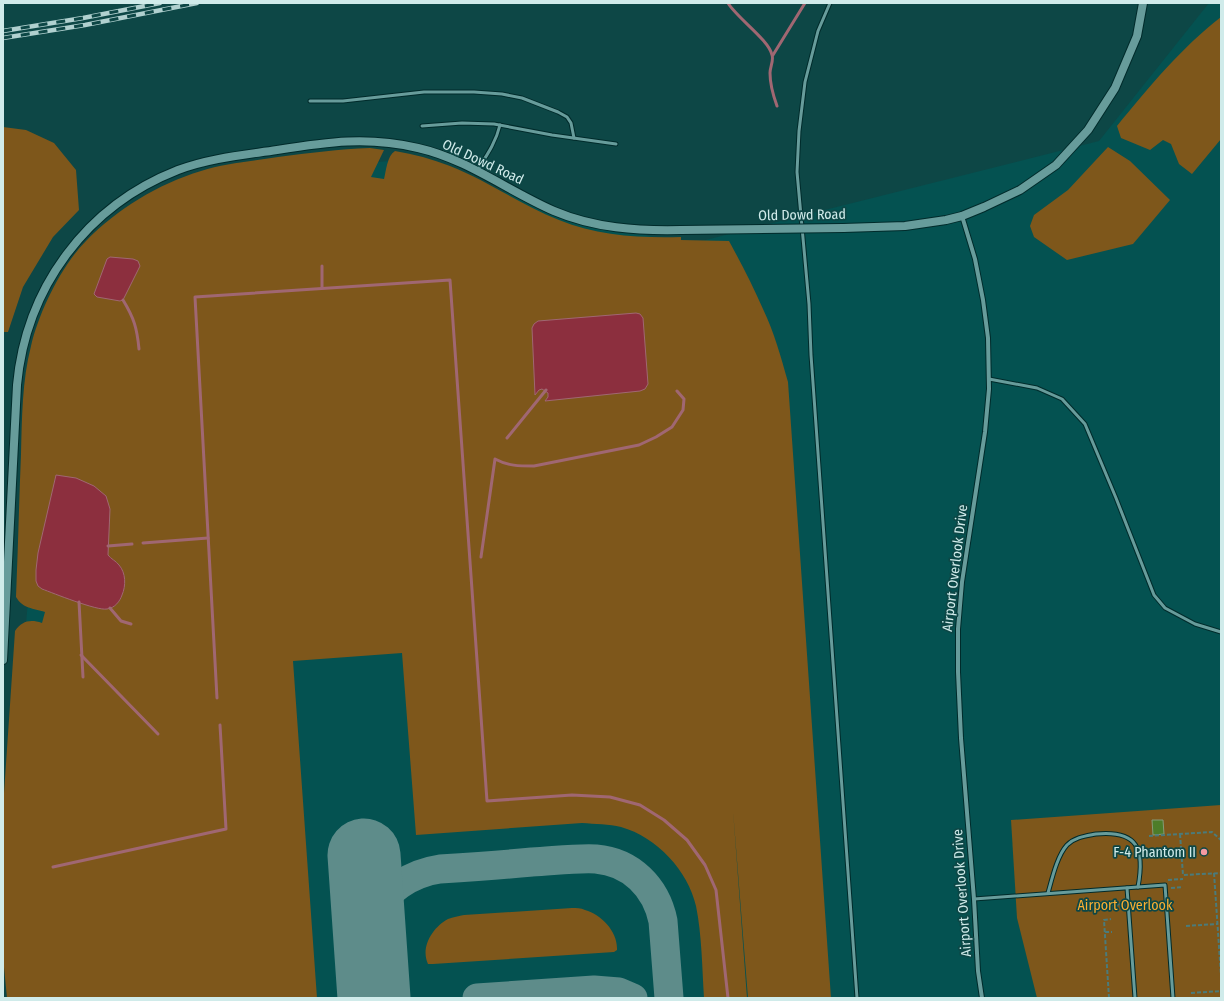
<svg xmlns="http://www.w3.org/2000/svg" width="1224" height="1001" viewBox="0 0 1224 1001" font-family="'Fira Sans Condensed',sans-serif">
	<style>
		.built { fill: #045251 }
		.green { fill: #7e571b }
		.water { fill: #8c2f3e; stroke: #a06772 }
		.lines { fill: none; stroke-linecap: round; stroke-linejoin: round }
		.stream { stroke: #a06772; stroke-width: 3 }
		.taxiway { stroke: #5e8c8a; stroke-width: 29 }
		.runway { stroke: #5e8c8a; stroke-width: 73 }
		.building { fill: #4d7d29; stroke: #859b78 }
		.lane-casing { stroke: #002b2b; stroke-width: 5 }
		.street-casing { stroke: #002b2b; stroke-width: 6 }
		.secondary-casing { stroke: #002b2b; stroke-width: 10 }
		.path { stroke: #4b7b7a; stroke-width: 2; stroke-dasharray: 4 2; stroke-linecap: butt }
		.lane { stroke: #679c9b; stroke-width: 3 }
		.street { stroke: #679c9b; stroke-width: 4 }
		.secondary { stroke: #679c9b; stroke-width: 8 }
		.rail-casing { stroke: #b0d0cf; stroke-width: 4.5 }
		.rail { stroke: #0d4746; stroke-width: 3; stroke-dasharray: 9; stroke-linecap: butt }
		.secondary-bridge-casing { stroke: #002b2b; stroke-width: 10; stroke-linecap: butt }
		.secondary-bridge { stroke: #679c9b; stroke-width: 8 }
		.poi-dot { fill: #f49aa2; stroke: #0d4746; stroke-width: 1.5 }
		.labels { text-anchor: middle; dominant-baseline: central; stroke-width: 3.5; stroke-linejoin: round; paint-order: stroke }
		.street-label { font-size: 14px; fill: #d0ebea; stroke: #0d4746 }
		.poi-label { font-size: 14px; fill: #d0ebea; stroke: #0d4746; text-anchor: end }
		.park-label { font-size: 14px; fill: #faae32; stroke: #0d4746 }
	</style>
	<rect width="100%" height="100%" fill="#0d4746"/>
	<!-- built -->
	<polygon class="built" points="1209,3 1221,3 1221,998 15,998 11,808 44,404 202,180 398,160 682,246 1099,141"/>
	<!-- green -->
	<g class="green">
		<path d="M1221,17v122l-29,35 -13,-10 -8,-20 -8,-4 -13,10 -29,-12 -4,-12c31,-38 65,-79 104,-109z"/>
		<polygon points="3,127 26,130 54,143 76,170 79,210 53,237 23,287 8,332 3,332"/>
		<polygon points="1108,147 1130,161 1170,200 1133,244 1067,260 1034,237 1030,226 1034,215 1068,190"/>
		<path d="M370,148l14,2 -13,27 13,2c2,-8 3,-23 11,-28 19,3 37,8 55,15 38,15 71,39 109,54 39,16 80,18 122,17v3l48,1c12,22 24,45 34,68 11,23 18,48 25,73l43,616h-83l-15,-188 14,188h-43c-2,-30 -2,-62 -8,-92 -8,-35 -39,-69 -75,-79 -12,-3 -26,-3 -39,-4l-166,12 -14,-182 -109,8 24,337h-310l-4,-41v-149l12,-177c7,-10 15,-12 27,-8l3,-11c-12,-4 -22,-3 -29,-15 2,-47 3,-95 5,-143 1,-36 1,-73 10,-108 8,-34 30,-80 55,-105 31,-32 72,-57 115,-70 24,-8 52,-10 77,-14 31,-4 61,-8 92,-9z"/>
		<polygon points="1221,805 1221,998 1037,998 1017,918 1011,820"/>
		<path d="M572,908c4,0 9,0 13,2 17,5 33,22 32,40l-3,2 -181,12h-5c-8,-17 5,-37 20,-45 5,-2 11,-3 16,-4z"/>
	</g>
	<!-- water -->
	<g class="water">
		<polygon points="110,257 133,259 138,261 140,266 123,300 120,301 97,297 94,294 107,259"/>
		<polygon points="636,313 640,314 643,318 648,384 645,389 640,391 545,401 548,397 548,393 542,389 539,390 535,395 532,328 534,324 538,321"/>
		<path d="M56,475l20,3 18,8 12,10 4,13 -2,46c3,4 8,6 11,10 7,8 7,21 3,30 -2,6 -7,13 -15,14 -10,2 -54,-16 -65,-20l-4,-3 -2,-5v-11l2,-17z"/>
	</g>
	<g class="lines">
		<!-- stream -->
		<g class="stream">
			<path d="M728,3c9,15 41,37 44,52 2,5 -2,12 -2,18 0,12 3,22 7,33"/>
			<polyline points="773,55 805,3"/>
			<polyline points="322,266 322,288"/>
			<path d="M123,300c11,18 14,28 16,49"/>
			<polyline points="507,438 546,390"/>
			<polyline points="143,543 208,538"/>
			<polyline points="108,546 132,544"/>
			<path d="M481,557l14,-98c13,7 24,7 39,7l105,-21 17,-8 16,-10 11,-17 1,-11 -7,-8"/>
			<polyline points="79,602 83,677"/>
			<polyline points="110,608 121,621 131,624"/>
			<polyline points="81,655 158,734"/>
			<polyline points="217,698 195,297 450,280 487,801 572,795 610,797 640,805 664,820 687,840 705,865 716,890 728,998"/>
			<polyline points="53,867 226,829 220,725"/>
		</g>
		<!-- taxiway -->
		<g class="taxiway">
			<path d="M370,942c1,-8 1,-17 4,-24 8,-28 39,-45 66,-49 31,-2 61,-4 92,-7 21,-1 43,-4 64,-3 35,3 60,28 67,62l6,77"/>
			<polyline points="477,998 594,990 619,992 633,998"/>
		</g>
		<!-- runway -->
		<polyline class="runway" points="364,855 374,998"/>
	</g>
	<!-- building -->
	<polygon class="building" points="1152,820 1163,820 1164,834 1153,835"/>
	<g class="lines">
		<defs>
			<g id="lane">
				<polyline points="830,3 818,31 805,82 799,131 797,172 809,304 811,355 857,998"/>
				<polyline points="310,101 343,101 424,92 474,92 502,94 522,98 558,112 567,117 571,123 574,138"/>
				<polyline points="422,126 462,123 494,124 552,135 616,144"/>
				<path d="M478,169c9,-14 18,-27 22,-44"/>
				<polyline points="989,379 1037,388 1062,399 1085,424 1116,498 1154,595 1165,608 1195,624 1221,632"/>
				<polyline points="1127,888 1135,998"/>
				<path d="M1048,893c4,-14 9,-37 19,-48 8,-8 19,-9 29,-11 42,-4 49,15 42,53"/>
				<polyline points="974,899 1165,885 1173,998"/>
			</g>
			<polyline id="street" points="962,216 975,259 983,300 988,338 989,389 985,432 962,582 958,629 958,672 961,738 974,899 978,971 982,998"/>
			<g id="secondary">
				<polyline points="843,228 905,226 946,220 962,216 984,207 1020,190 1056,165 1088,130 1115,88 1137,36 1143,3"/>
				<path d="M3,660l14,-275c9,-97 69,-179 161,-215 32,-12 66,-15 99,-20 50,-8 91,-14 141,-2 49,11 90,43 136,63 40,17 83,20 127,19"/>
			</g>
		</defs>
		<!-- lane casing -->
		<use href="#lane" class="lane-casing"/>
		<!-- street casing -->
		<use href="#street" class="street-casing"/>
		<!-- secondary casing -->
		<use href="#secondary" class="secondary-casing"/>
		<!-- path -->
		<g class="path">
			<polyline points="1180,834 1183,875 1221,873"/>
			<polyline points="1149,836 1212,832 1221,840"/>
			<polyline points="1214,873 1221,976"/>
			<polyline points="1168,880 1183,879"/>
			<polyline points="1171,888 1183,887"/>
			<polyline points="1110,905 1123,904"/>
			<polyline points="1186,926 1217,924"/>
			<polyline points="1105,932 1112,932"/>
			<polyline points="1191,993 1221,991"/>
			<polyline points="1109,998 1104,920 1111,919"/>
			<polyline points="1115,998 1117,998"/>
		</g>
		<!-- lane -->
		<use href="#lane" class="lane"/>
		<!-- street -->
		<use href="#street" class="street"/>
		<!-- secondary -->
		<use href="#secondary" class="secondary"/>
		<defs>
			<g id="rail">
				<polyline points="3,31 83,18 160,3"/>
				<polyline points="3,38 85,25 197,3"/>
			</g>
		</defs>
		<!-- rail casing -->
		<use href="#rail" class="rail-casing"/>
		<!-- rail -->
		<use href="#rail" class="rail"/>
		<defs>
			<polyline id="secondary-bridge" points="681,230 843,228"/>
		</defs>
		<!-- secondary-bridge casing -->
		<use href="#secondary-bridge" class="secondary-bridge-casing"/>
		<!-- secondary-bridge -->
		<use href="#secondary-bridge" class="secondary-bridge"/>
	</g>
	<!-- markers -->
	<circle class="poi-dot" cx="1204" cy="852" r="4"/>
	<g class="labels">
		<!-- street labels -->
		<g class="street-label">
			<text transform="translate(483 162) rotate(25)">Old Dowd Road</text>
			<text transform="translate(802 215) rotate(-1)">Old Dowd Road</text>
			<text transform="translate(955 568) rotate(-83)">Airport Overlook Drive</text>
			<text transform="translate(962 893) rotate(-94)">Airport Overlook Drive</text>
		</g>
		<!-- poi labels -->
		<g class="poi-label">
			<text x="1196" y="852">F-4 Phantom II</text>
		</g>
		<!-- park labels -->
		<g class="park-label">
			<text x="1125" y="905">Airport Overlook</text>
		</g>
	</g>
	<!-- border -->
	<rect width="1224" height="1001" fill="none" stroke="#d0ebea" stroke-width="8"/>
</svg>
